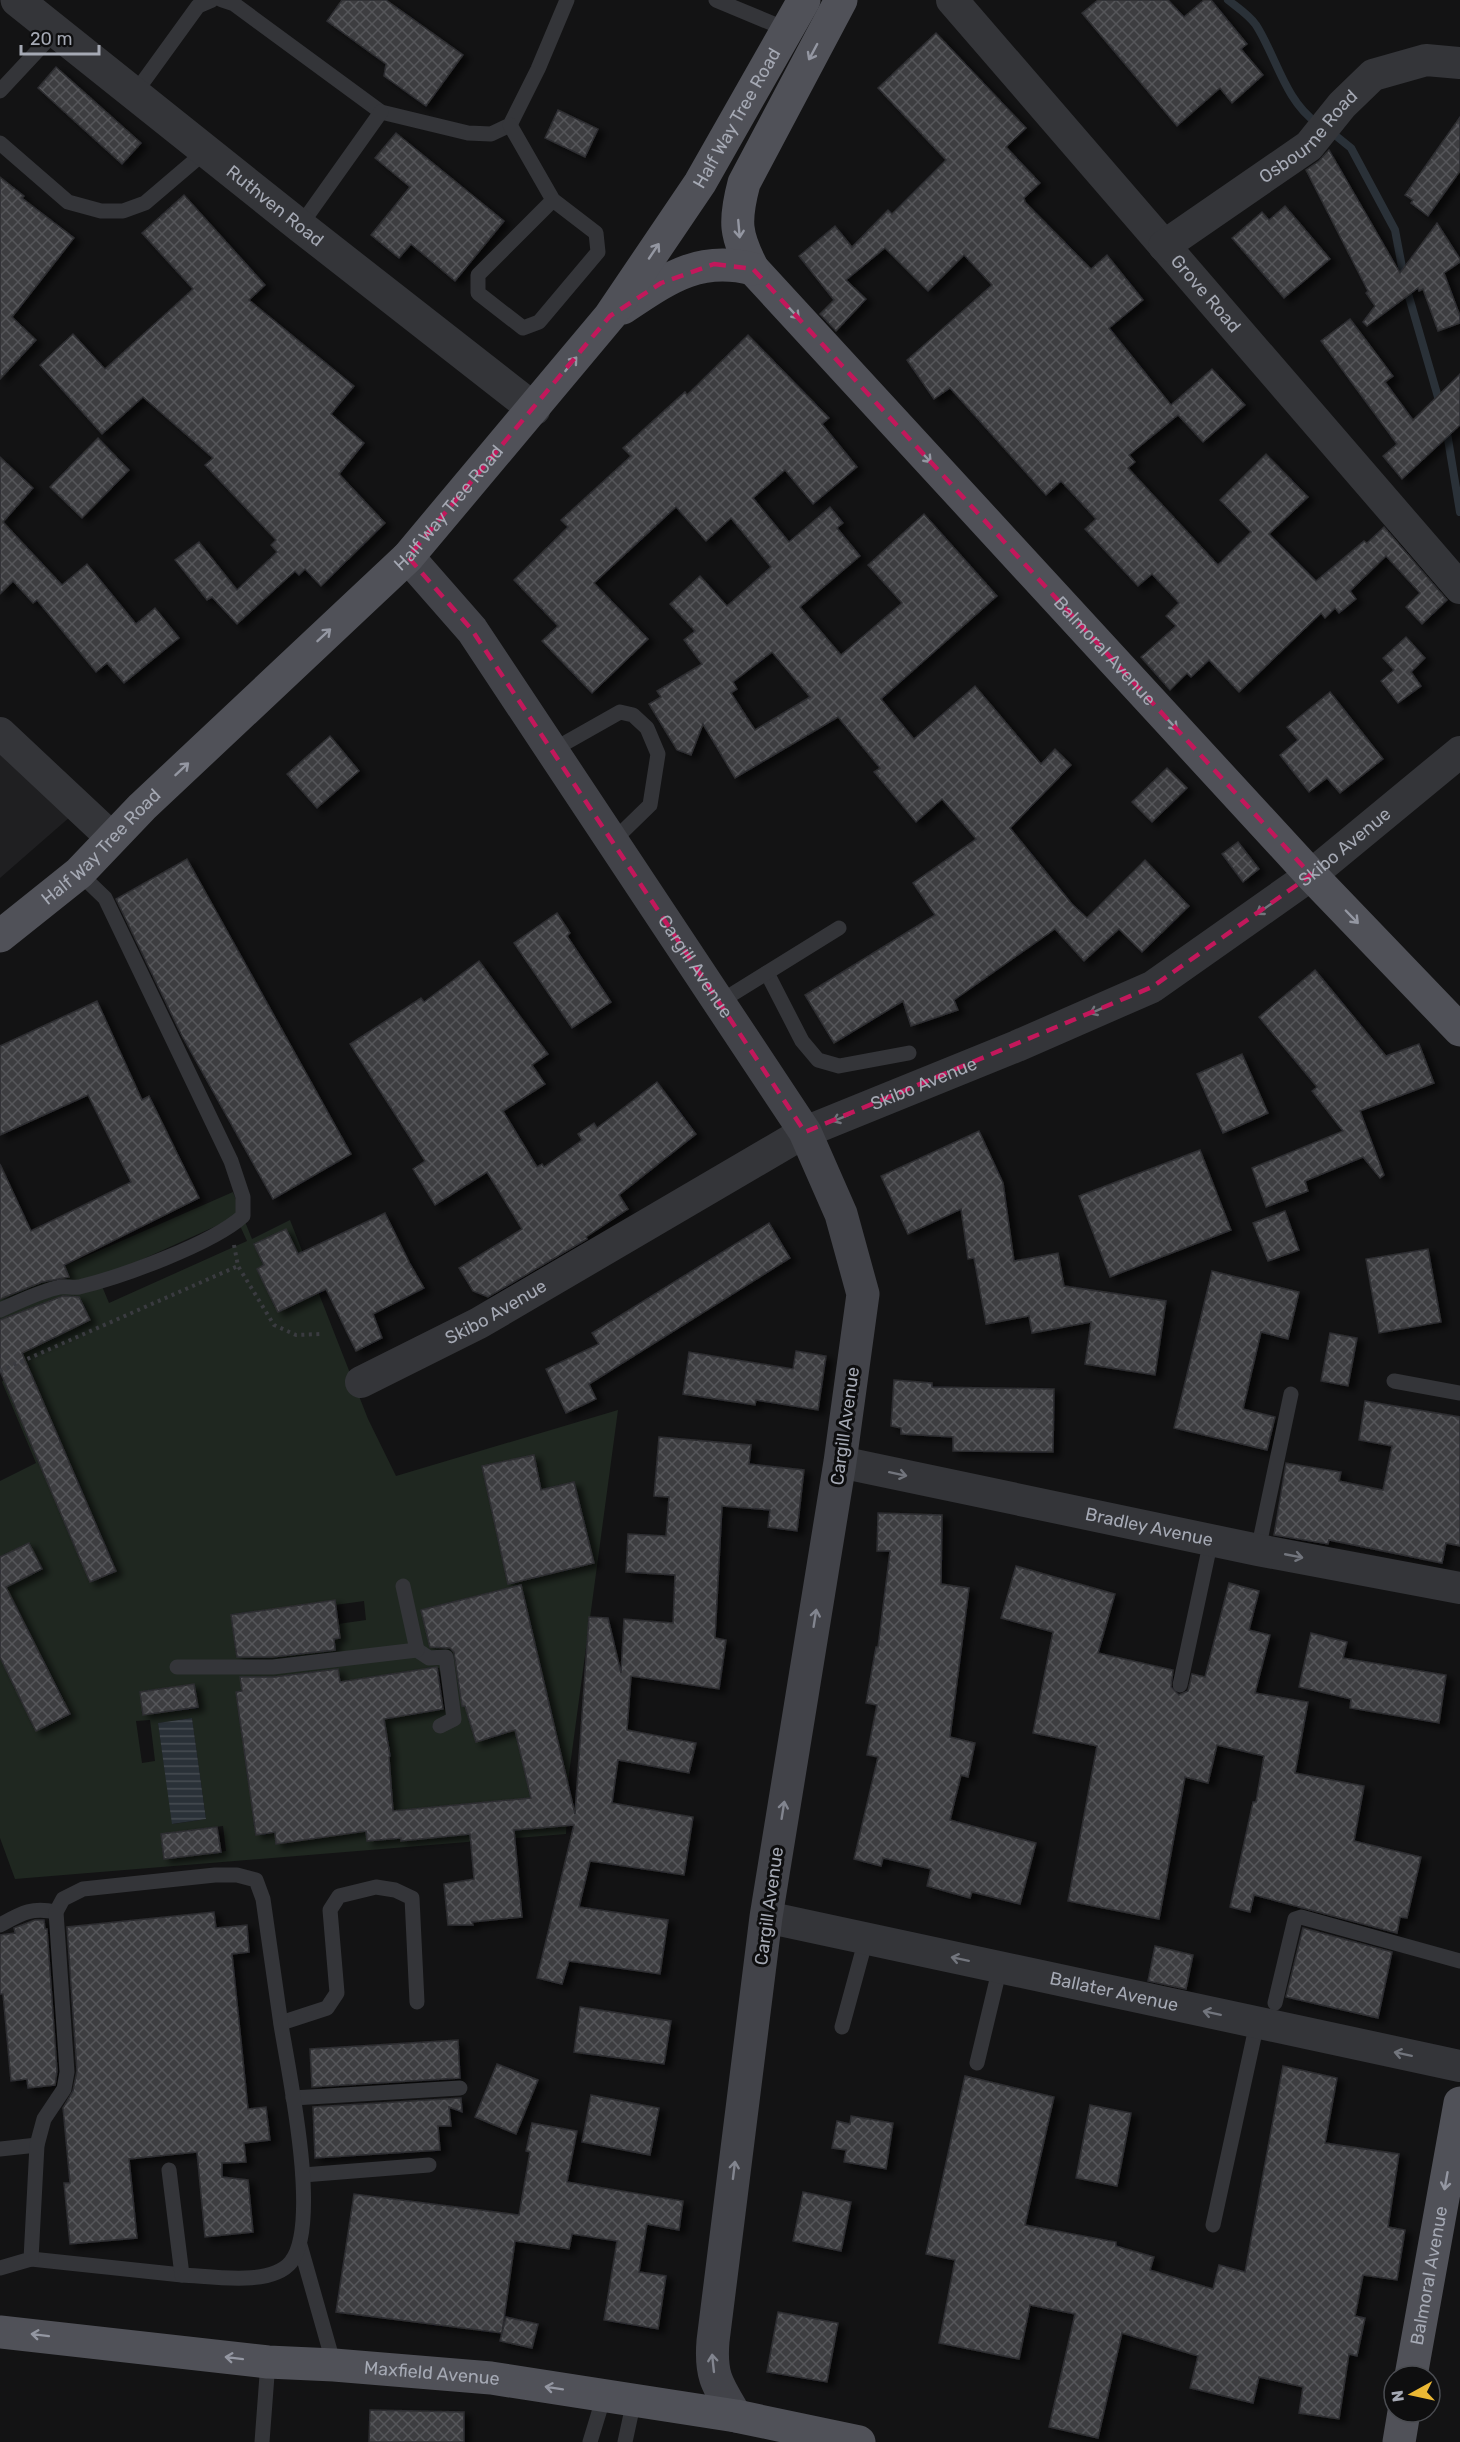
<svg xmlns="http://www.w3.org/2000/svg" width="1460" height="2442" viewBox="0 0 1460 2442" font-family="Rubik,sans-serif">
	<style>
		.built { fill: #1f1f21 }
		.garden { fill: #1f2720; fill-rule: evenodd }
		.water { fill: url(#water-rules) }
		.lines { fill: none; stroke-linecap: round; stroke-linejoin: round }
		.stream { stroke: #2a3138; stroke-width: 8 }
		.building { fill: url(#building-cross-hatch); stroke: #2d2d30; stroke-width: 1.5; fill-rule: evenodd; filter: url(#shadow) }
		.path { stroke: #3a3b40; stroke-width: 4; stroke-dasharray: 3 4.5; stroke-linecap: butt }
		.service { stroke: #343539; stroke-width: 15 }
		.minor { stroke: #343539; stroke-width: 32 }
		.tertiary { stroke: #343539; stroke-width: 33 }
		.secondary { stroke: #424349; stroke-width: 33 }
		.primary { stroke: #505158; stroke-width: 33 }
		.oneway { stroke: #9497a2 }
		.oneway2 { stroke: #72757d }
		.oneway3 { stroke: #82858f }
		.marked { fill: none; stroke: #c2185b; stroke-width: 4.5; stroke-dasharray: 12 8; stroke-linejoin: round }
		.labels { text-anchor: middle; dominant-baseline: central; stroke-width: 6; stroke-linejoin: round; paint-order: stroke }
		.street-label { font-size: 18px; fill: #a5a9b4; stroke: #0e0e0f }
	</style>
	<defs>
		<pattern id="water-rules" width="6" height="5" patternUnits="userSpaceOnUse" patternTransform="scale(1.5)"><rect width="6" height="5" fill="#2a3138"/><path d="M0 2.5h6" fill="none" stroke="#464c52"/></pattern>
		<pattern id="building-cross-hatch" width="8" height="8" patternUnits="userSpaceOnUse" patternTransform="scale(1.5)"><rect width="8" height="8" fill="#3d3e41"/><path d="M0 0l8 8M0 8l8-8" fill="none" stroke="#56575a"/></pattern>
		<filter id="shadow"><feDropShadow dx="6" dy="4" stdDeviation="3" flood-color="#0009"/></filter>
	</defs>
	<rect width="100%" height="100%" fill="#131314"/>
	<!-- built -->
	<polygon class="built" points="0,753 71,816 0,878"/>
	<!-- garden -->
	<path class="garden" d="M233,1192l19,47 38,-19 78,199 28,57 222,-66 -49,364 -3,60 -551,45 -15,-41v-181l36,74 33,-17 -63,-127 -6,-30v-76l36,-18 -34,-81 2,-3 -4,-9v-76zM236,1217l11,24 -138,62 -10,-24zM286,1229l-3,26 21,45 -26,12 -21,-43 7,-4 -10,-21zM27,1364l89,206 -25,12 -85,-197 5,-14zM334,1600l1,5 29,-4 2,19 -28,4 -102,28 -5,-37zM439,1668l7,41 -92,14 -7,-42zM194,1684l4,23 -55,7 -3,-22zM192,1718l14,101 -33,5 -15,-101zM150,1720l5,41 -13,2 -6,-42zM223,1826l3,25 -62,8 -3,-25z"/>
	<!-- water -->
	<polygon class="water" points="192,1718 206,1819 172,1824 158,1723"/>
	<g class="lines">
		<!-- stream -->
		<g class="stream">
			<path d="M1228,0c10,8 21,15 28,25 20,31 29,76 61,98"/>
			<polyline points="1330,131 1351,148 1395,230 1405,283 1440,404"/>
			<polyline points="1446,427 1460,512"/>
		</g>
	</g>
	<!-- building -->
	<g class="building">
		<polygon points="342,0 386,0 463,55 426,106 384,76 386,64 327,21"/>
		<polygon points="1098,0 1168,0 1184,17 1204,0 1211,0 1247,44 1241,49 1263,75 1232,103 1220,88 1177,126 1082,13"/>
		<polygon points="936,33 1026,128 1006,147 1040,183 1024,198 1025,202 1091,269 1107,255 1143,300 1109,328 1171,405 1212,369 1245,405 1203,442 1178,415 1129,455 1135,462 1128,468 1218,565 1251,532 1220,500 1266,454 1308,497 1269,534 1316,581 1364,541 1367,543 1384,527 1447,600 1422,624 1406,607 1420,593 1386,556 1350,591 1356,599 1339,613 1335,608 1325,618 1321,613 1239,692 1209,660 1191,677 1187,673 1170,690 1141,657 1176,626 1166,616 1179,603 1152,574 1138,586 1085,529 1096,519 1061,481 1046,495 950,388 934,399 907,360 992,285 964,255 928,291 885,248 846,280 866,299 836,331 820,314 834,300 799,256 835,226 852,247 888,210 892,214 946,160 878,88"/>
		<polygon points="56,67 141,143 122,164 38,88"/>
		<polygon points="558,110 598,129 585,157 545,138"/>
		<polygon points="1460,117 1460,171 1428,216 1411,203 1413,200 1405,195"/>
		<polygon points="396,133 504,221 455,281 411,244 399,258 371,235 410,187 375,158"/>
		<polygon points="1329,150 1400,273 1437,223 1460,259 1460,262 1444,273 1460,316 1460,323 1438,331 1423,289 1419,291 1418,288 1367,326 1363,322 1375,306 1366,293 1368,291 1306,170 1319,161"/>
		<polygon points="0,177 24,196 22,198 74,238 12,317 36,340 0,379"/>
		<polygon points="184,195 265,285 249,300 354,386 331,414 364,443 339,474 385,523 321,586 305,569 299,575 295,571 237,624 212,597 207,600 175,560 199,542 237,590 277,552 271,545 276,540 205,465 213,458 143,397 102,434 40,365 73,334 105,369 193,289 142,233"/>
		<polygon points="1285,206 1330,259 1284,298 1232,238 1262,212 1269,220"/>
		<polygon points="1350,319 1393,376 1385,382 1413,420 1460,374 1460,425 1402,479 1383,456 1397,444 1321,341"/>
		<path d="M748,335l81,83 -7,6 35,43 -44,37 -28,-34 -32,28 36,44 41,-35 13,16 -6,5 23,28 -60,51 41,48 61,-52 -34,-38 56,-51 73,82 -116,103 33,40 61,-53 66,78 14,-15 16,16 -61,63 62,76 15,14 58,-58 44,46 -47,46 -23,-23 -35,32 -29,-32 -101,71 4,10 -47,16 -8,-25 -69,42 -29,-48 130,-80 -22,-32 63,-44 -34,-40 -26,23 -42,-50 6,-4 -42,-51 -103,61 -32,-54 -12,31 -14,-5 -28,-46 12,-7 -4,-6 45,-27 -18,-24 11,-9 -25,-27 30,-28 27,30 44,-39 -40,-49 -25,23 -30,-34 -82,76 54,56 -56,54 -50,-52 16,-15 -44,-46 54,-53 -7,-7 70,-64 -8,-8 62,-56 2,3zM772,652l38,45 -55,33 -24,-37 6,-4 -4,-7z"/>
		<polygon points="98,438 129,470 82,518 50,487"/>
		<polygon points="0,457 33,488 3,522 62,585 87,564 136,624 155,608 179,638 124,683 107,663 96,672 37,600 33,603 13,581 0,594"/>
		<polygon points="1406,637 1425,658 1411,672 1421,686 1398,703 1381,681 1394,670 1383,658"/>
		<polygon points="1330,692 1383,759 1340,793 1327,778 1309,792 1280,755 1298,740 1287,727"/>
		<polygon points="330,736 359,771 317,808 287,774"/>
		<polygon points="1167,768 1187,788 1152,822 1132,802"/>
		<polygon points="1238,842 1259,869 1243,882 1222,854"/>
		<polygon points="187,859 351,1154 273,1199 181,1034 116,899"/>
		<polygon points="557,913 570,933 567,936 611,1002 572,1028 514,943"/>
		<polygon points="479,961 548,1054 532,1065 545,1084 503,1111 537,1167 542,1164 544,1167 582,1140 578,1134 594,1123 597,1128 657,1082 696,1134 619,1195 628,1209 586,1237 587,1239 488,1297 473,1291 459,1268 522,1229 487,1172 435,1205 413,1169 425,1161 350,1044 421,998 424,1002"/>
		<polygon points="1315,970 1386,1056 1419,1044 1434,1083 1360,1111 1384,1175 1380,1178 1363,1157 1305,1181 1308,1191 1266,1207 1252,1168 1343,1131 1312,1091 1317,1087 1259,1017"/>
		<polygon points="97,1001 142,1100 149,1096 199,1198 64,1265 69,1277 42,1282 0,1299 0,1164 31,1231 131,1182 88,1095 0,1135 0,1046"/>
		<polygon points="1242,1054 1268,1113 1223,1133 1197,1074"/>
		<polygon points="979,1131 1003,1183 1014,1261 1058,1253 1064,1286 1166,1301 1155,1375 1085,1364 1091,1322 1032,1333 1029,1316 986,1324 974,1258 968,1259 961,1209 908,1234 881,1176"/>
		<polygon points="1200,1150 1231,1230 1110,1277 1079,1196"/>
		<polygon points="1285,1211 1299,1250 1268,1261 1253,1223"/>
		<polygon points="385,1213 410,1264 424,1288 373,1314 382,1338 356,1351 326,1289 278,1312 257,1269 264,1265 254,1244 286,1229 298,1254"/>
		<polygon points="769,1223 790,1258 589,1384 596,1399 566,1413 546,1369 599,1344 592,1333"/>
		<polygon points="1428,1249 1441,1322 1379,1333 1366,1259"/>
		<polygon points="1212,1271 1299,1292 1288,1339 1261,1332 1243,1409 1275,1417 1267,1450 1174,1428"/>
		<polygon points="63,1296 79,1297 90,1320 22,1353 116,1571 90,1582 0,1371 0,1320"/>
		<polygon points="1330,1333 1357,1338 1348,1386 1321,1381"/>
		<polygon points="796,1351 826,1356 818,1410 756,1400 755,1405 683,1394 689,1352 793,1369"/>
		<polygon points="894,1380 932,1383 932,1387 1054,1389 1053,1452 953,1451 953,1437 901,1434 901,1428 891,1426"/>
		<polygon points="1365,1401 1460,1417 1460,1546 1446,1543 1442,1563 1329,1540 1328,1544 1274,1535 1286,1463 1341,1472 1339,1481 1383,1490 1392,1446 1359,1440"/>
		<polygon points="659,1437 751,1445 749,1464 804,1470 797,1531 768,1527 770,1510 722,1506 715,1638 726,1640 719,1689 631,1676 627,1730 696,1743 689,1773 618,1760 612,1803 693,1817 684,1875 590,1861 579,1907 668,1920 660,1974 569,1961 562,1984 537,1978 574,1825 514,1830 522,1917 472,1922 473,1925 448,1925 444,1884 474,1879 470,1834 401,1841 401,1838 367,1841 366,1831 276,1844 275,1832 256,1835 236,1692 242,1691 240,1677 274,1677 338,1669 340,1682 437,1667 443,1709 384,1719 390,1756 389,1757 393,1811 531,1798 515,1730 476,1742 465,1706 462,1706 454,1652 450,1648 430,1647 421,1610 521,1585 575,1814 589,1617 608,1618 621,1673 624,1619 673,1623 675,1575 626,1572 628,1534 666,1536 669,1497 654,1496"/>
		<polygon points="534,1455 541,1490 574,1482 594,1563 508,1584 482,1466"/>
		<polygon points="878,1513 942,1515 941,1584 969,1588 950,1737 975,1743 968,1777 961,1775 950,1820 1036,1843 1020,1904 972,1892 970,1898 927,1886 931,1869 883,1858 881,1866 854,1859 878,1757 867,1755 877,1705 866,1703 876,1647 878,1647 890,1551 877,1551"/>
		<polygon points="29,1543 42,1569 6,1587 70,1714 36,1731 0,1657 0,1557"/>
		<polygon points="1016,1566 1115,1594 1098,1653 1173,1670 1171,1687 1179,1695 1188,1691 1192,1674 1205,1677 1229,1583 1259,1591 1249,1630 1270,1635 1255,1693 1308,1702 1295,1773 1364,1786 1354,1841 1421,1857 1407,1918 1400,1917 1397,1933 1254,1895 1250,1912 1230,1907 1253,1802 1256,1802 1264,1756 1217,1745 1208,1783 1185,1777 1159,1919 1068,1901 1097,1746 1033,1733 1053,1632 1001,1618"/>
		<polygon points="335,1600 340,1638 334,1639 335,1650 272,1657 237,1657 231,1615"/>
		<polygon points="1311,1633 1347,1642 1343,1658 1446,1675 1439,1723 1350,1708 1351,1699 1299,1687"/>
		<polygon points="194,1684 198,1707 143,1715 140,1692"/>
		<polygon points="217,1827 221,1852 164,1859 161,1834"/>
		<polygon points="214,1912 216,1928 247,1925 249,1952 232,1954 248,2109 266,2107 270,2140 244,2143 246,2162 222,2163 222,2177 248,2180 253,2232 205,2237 197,2152 129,2159 137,2238 70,2244 64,2183 70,2183 63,2108 73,2091 77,2071 67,1927"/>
		<polygon points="35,1920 44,1920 45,1929 47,1929 57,2071 55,2085 28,2088 27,2079 11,2081 3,1994 0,1994 0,1935 15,1933 14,1928"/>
		<polygon points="1303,1928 1392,1952 1378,2018 1286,1997"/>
		<polygon points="1155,1946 1193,1955 1186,1989 1148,1981"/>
		<polygon points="580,2007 671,2021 664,2064 574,2052"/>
		<polygon points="458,2040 460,2078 312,2087 310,2049"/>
		<polygon points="497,2064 538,2080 516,2134 475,2117"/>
		<polygon points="1283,2066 1337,2078 1325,2143 1399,2154 1388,2227 1405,2230 1397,2280 1363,2275 1355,2316 1365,2318 1357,2356 1349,2354 1339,2419 1299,2413 1303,2387 1259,2377 1253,2403 1190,2388 1198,2356 1122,2333 1098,2438 1049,2427 1075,2314 1030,2305 1019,2359 939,2343 955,2260 926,2254 965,2076 1054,2097 1025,2225 1116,2242 1116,2246 1154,2257 1150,2270 1213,2289 1219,2265 1245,2272"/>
		<polygon points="591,2095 659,2108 650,2155 582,2142"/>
		<polygon points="461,2098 462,2112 449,2107 451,2126 438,2126 440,2150 315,2158 313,2107"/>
		<polygon points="1090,2105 1131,2113 1117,2186 1076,2178"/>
		<polygon points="851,2116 893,2123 886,2169 844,2162 846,2150 832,2148 837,2121 850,2124"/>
		<polygon points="532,2123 577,2131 567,2182 683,2201 679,2230 647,2224 639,2272 666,2276 658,2329 604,2320 617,2241 572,2234 569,2249 515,2241 502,2333 336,2312 354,2194 519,2215 530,2152 526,2151"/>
		<polygon points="803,2192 851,2202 841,2251 793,2241"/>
		<polygon points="778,2312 838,2323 827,2382 767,2372"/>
		<polygon points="506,2317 538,2324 532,2348 500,2341"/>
		<polygon points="370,2410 464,2412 464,2442 369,2442"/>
	</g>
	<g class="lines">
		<!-- path -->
		<g class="path">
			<polyline points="234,1245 238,1266 274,1325 296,1335 320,1334"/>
			<polyline points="0,1371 238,1266"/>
		</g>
		<!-- service -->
		<g class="service">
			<polyline points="222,0 234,4 381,112 468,133 491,134 510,125 538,69 567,0"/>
			<polyline points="716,0 788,30"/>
			<polyline points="0,91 56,31"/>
			<polyline points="135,93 198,6 212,0"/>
			<polyline points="510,125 553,200 596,233 598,252 539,322 523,328 478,293 478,275 553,200"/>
			<polyline points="0,143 68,202 101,211 123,211 145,203 206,151"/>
			<polyline points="300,226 381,112"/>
			<polyline points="551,751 620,712 633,715 647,728 658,754 650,805 611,843"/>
			<polyline points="767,973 802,1041 818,1060 839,1066 909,1053"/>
			<polyline points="718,1003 839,928"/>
			<path d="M0,1310c19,-8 40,-19 60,-23 6,-1 13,1 19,0 42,-10 133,-43 164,-71v-19l-12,-36 -126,-263 -26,-25"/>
			<polyline points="1394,1381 1460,1393"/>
			<polyline points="1258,1550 1291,1394"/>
			<polyline points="417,1650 429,1658 446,1657 454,1719 440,1726"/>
			<polyline points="177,1667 273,1667 417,1650 403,1586"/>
			<polyline points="1180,1685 1211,1540"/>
			<path d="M0,1925c22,-12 31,-18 56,-13"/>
			<polyline points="1275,2003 1295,1919 1301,1917 1460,1961"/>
			<polyline points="281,2023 327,2008 337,1993 330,1910 339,1896 376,1887 395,1890 412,1898 417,2002"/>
			<polyline points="842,2027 866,1939"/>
			<polyline points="977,2063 1000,1967"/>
			<polyline points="293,2098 460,2088"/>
			<polyline points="0,2149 37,2145"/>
			<polyline points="303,2175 429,2165"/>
			<polyline points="1213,2225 1257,2023"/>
			<polyline points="300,2245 334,2365"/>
			<polyline points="31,2259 182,2275"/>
			<path d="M0,2268l31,-9 6,-114 7,-26 20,-30 3,-17 -11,-160 7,-13 20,-10 132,-14h22l19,5 7,19c6,42 12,84 18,126 8,49 40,199 10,237 -20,25 -80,14 -109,13l-13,-105"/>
			<polyline points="262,2442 268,2362"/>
			<polyline points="590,2442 604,2396"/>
			<polyline points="625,2442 634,2400"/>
		</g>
		<!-- minor -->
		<g class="minor">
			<path id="s1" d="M952,0l508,588"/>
			<path id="s2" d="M1164,246l145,-100 33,-41 31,-30 53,-15 34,3"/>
			<polyline points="0,733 112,838"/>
			<path id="s3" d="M361,1382l118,-59 326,-191 212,-86 135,-59 159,-112 149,-123"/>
			<path id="s4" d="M840,1462l418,88 202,38"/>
			<path id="s5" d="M766,1917l694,149"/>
		</g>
		<!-- tertiary -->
		<path class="tertiary" id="s6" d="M17,0l283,226 234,183"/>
		<!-- secondary -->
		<path class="secondary" id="s7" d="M408,557l64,73 333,502 36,82 22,80 -23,168 -74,455 -53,424c-3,36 5,45 23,75"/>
		<!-- primary -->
		<g class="primary">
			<path id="s8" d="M841,0l-97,183c-10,38 -9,52 9,86l558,606 149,155"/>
			<path d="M623,308c44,-29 75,-53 130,-39"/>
			<path id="s9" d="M0,936l79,-63 63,-66 266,-250 202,-241 90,-133 104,-183"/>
			<path id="s10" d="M0,2332l268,30 66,3 157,13 245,38 123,26"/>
			<path id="s11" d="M1411,2376l49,-273"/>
			<polyline points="1399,2442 1404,2412"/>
		</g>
	</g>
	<!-- one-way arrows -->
	<defs><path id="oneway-shaft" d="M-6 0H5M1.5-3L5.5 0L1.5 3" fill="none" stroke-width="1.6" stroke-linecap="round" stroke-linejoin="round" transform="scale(1.5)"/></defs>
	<g class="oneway">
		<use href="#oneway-shaft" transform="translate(813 52) rotate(118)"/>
		<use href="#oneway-shaft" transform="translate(739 229) rotate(85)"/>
		<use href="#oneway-shaft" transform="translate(654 251) rotate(-56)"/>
		<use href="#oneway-shaft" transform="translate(793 312) rotate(47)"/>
		<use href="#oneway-shaft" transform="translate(571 364) rotate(-51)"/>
		<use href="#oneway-shaft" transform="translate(925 456) rotate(47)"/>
		<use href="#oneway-shaft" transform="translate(324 635) rotate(-43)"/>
		<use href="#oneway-shaft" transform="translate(1171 723) rotate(47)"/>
		<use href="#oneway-shaft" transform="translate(182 769) rotate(-43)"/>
		<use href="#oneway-shaft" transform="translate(1352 917) rotate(46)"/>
		<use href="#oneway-shaft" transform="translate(1446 2181) rotate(100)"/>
		<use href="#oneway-shaft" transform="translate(40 2335) rotate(-173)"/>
		<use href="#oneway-shaft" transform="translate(234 2358) rotate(-173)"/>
		<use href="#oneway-shaft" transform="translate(554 2388) rotate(-171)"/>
	</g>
	<g class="oneway2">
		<use href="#oneway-shaft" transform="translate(1264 909) rotate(145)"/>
		<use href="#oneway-shaft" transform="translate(1098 1010) rotate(156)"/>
		<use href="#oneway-shaft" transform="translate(841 1118) rotate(158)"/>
		<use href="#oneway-shaft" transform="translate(898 1474) rotate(12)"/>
		<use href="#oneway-shaft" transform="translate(1294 1556) rotate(11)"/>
		<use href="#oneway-shaft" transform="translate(960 1959) rotate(-168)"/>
		<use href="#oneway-shaft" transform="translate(1212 2013) rotate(-168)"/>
		<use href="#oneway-shaft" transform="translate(1403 2054) rotate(-168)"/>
	</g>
	<g class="oneway3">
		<use href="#oneway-shaft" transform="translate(815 1618) rotate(-81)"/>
		<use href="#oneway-shaft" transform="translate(783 1810) rotate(-81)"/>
		<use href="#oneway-shaft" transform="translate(734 2170) rotate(-83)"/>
		<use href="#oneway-shaft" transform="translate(713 2363) rotate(-96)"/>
	</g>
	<!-- marked area -->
	<path class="marked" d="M714,264l39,5 558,606 -159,112 -347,145 -333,-502 -64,-73 202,-241 51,-33z"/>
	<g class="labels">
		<!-- street labels -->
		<g class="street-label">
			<text stroke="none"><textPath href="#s9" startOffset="1107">Half Way Tree Road</textPath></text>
			<text stroke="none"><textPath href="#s2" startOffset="182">Osbourne Road</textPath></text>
			<text stroke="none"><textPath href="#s6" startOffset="330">Ruthven Road</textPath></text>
			<text stroke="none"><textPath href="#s1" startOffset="388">Grove Road</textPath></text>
			<text stroke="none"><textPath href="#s9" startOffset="621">Half Way Tree Road</textPath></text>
			<text stroke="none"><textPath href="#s8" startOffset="816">Balmoral Avenue</textPath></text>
			<text stroke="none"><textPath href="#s9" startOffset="135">Half Way Tree Road</textPath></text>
			<text stroke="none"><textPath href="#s3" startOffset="1124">Skibo Avenue</textPath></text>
			<text stroke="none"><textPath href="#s7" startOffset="501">Cargill Avenue</textPath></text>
			<text stroke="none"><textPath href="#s3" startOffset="638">Skibo Avenue</textPath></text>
			<text stroke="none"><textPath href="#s3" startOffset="152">Skibo Avenue</textPath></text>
			<text transform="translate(845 1426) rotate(-82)">Cargill Avenue</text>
			<text stroke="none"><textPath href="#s4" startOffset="316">Bradley Avenue</textPath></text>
			<text transform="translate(769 1906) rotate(-82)">Cargill Avenue</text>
			<text stroke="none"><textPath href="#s5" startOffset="356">Ballater Avenue</textPath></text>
			<text stroke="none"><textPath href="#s11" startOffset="102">Balmoral Avenue</textPath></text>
			<text stroke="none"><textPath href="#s10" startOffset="434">Maxfield Avenue</textPath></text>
		</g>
	</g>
	<!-- north arrow -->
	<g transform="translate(1412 2394) rotate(262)"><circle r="28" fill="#0e0e0f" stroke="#4a4c51" stroke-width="1.5"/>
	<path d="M0-4.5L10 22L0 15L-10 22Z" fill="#ebb834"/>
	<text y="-9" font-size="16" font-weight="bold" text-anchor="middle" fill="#a5a9b4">N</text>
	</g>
	<!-- scale -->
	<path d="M21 45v9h78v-9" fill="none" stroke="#a5a9b4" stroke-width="3"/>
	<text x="30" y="45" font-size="18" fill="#a5a9b4" stroke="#0e0e0f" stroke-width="4.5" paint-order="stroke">20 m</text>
</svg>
